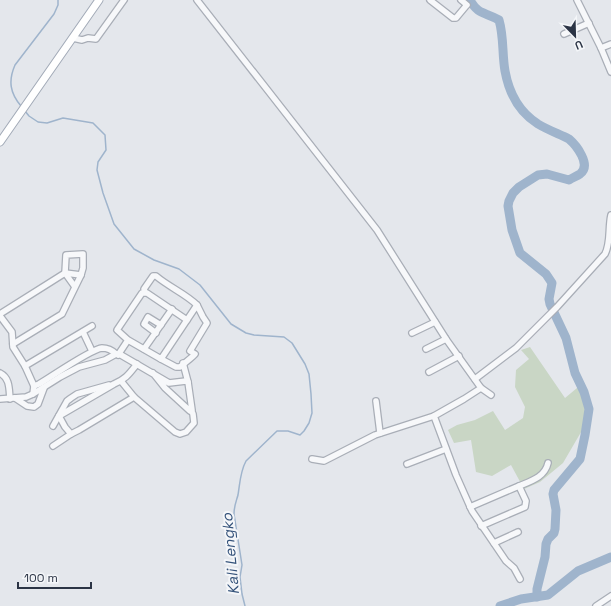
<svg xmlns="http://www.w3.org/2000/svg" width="611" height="606" viewBox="0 0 611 606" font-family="'Space Grotesk',sans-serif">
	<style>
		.green { fill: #c9d6c5 }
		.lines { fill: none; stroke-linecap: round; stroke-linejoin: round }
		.stream { stroke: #9fb4cc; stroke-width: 1.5 }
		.river { stroke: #9fb4cc; stroke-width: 9 }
		.minor-casing { stroke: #a9aeb7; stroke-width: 8 }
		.major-casing { stroke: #a3abb8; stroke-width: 9 }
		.minor { stroke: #f7f8fa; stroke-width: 5.5 }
		.major { stroke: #fff; stroke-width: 7 }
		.labels { text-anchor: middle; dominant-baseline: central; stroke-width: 4; stroke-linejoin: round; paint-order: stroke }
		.water-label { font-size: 15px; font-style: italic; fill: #34527a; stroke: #f4f6f9 }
	</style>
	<rect width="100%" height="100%" fill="#e4e7ec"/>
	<!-- green -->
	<polygon class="green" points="530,347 565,398 583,383 591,415 563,463 540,482 524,489 511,465 492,476 476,472 471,440 454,443 448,430 457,425 475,420 493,411 505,430 523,418 525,407 515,387 516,370 529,359 521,350"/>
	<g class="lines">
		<!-- stream -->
		<g class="stream">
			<path d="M21,106c-11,-13 -13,-25 -6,-41l39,-51 4,-9v-5"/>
			<path d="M25,111l4,5 9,6 9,1 16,-5 30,5 12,12 1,15 -8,12 -1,8 6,23 11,31 20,25 20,11 25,9 21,16 31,39 15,9 8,2 30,2 8,6 13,21 4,10 2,20 1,19 -3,10 -5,8 -4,4 -12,-4h-11l-31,30c-6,11 -6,22 -8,34 -2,7 -4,11 -4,19l8,51 -2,12 2,17 3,12"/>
		</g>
		<!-- river -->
		<g class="river">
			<path d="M470,0c8,15 15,12 29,20 5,17 3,34 6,51 4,22 14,41 33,53 10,6 21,10 31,15 7,6 23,26 11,35 -3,2 -8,4 -11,6l-22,-6 -9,1 -19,12 -6,6 -4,8 -1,5 4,24 8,23 26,21 6,9 -3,16 1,5 16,34 9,35 9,19 5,17 -4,26 -5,24 -26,31 -1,4 3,16 -1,19 -1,4 -6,6 -2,5 -1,13 -8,32v8"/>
			<polyline points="500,606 521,599 548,595 578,571 611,557"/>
		</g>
		<defs>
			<g id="minor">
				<polyline points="197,0 377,230 446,339 481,388 464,399 434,416 456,475 472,511 506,561 514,568 520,579"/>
				<polyline points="430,0 453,18 456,18 466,6 467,5 461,0"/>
				<polyline points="577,0 601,48 611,72"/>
				<polyline points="564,34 589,23"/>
				<polyline points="73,38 82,40 88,38 96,39 124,0"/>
				<polyline points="601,48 611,44"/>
				<path d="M145,292l-1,-3 9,-13h3c13,11 30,18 41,29"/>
				<polyline points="0,314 65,273 81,275"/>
				<polyline points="0,316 12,332 13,347 25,366"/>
				<polyline points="83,332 92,351"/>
				<polyline points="156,333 144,324 148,317 161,325"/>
				<polyline points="412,333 435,322"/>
				<polyline points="13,344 62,314 81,275 83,268 83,254 66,255 65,273 75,287"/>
				<polyline points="144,349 172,309"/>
				<polyline points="426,349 446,339"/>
				<polyline points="118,355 128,340 117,330 142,293 147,293 187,320 161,359 128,340"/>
				<path d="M161,359l15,8h4c4,-4 13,-10 15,-13l-5,-3 17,-28 -4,-6 -6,-12 -10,15"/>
				<polyline points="183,363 188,382"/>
				<polyline points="429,372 459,356"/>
				<path d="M0,373c10,5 9,16 10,26"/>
				<path d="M475,379l41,-31 41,-41 48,-53c6,-12 3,-26 6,-39"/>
				<path d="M121,381l13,16 -55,33 -8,4 -6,-7 -6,-11 55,-32c12,-5 15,-10 23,-20"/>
				<polyline points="34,386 25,366 92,326"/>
				<polyline points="481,388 491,395"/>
				<path d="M33,394l1,-8 5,-2c12,-7 52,-35 63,-36 6,0 10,2 14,6"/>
				<polyline points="134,397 175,432 180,434 186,432 194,423 193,414 191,410"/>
				<polyline points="15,398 27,406 34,407 38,404 44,388"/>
				<polyline points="0,399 26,397 33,394 60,377 79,367 105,360 116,354 121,355 169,383 186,381 188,382 192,410 190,411 165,388 153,373"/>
				<polyline points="376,401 380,433"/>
				<polyline points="53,426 67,401 71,398 77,394 109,385"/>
				<polyline points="53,446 71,434"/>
				<polyline points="312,459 324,461 375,435 434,416"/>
				<polyline points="407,464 446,449"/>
				<polyline points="470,507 519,486"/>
				<path d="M481,526l44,-19 1,-6 -7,-15c12,-5 26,-9 29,-23"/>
				<polyline points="494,543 518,532"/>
				<polyline points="596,606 611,596"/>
			</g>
			<polyline id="major" points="0,142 99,0"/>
		</defs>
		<!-- minor casing -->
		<use href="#minor" class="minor-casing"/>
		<!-- major casing -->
		<use href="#major" class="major-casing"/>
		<!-- minor -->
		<use href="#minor" class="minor"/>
		<!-- major -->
		<use href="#major" class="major"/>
	</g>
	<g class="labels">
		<!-- water labels -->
		<g class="water-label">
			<text transform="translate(230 554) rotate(-95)">Kali Lengko</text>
		</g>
	</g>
	<!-- north arrow -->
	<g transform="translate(575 36) rotate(157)" stroke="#f4f6f9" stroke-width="3" paint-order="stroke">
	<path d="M0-3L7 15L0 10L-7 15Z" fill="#2b3445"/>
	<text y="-6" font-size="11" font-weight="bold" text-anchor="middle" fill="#2b3445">U</text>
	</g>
	<!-- scale -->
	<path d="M18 582v6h73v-6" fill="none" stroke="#2b3445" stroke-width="2"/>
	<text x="24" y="582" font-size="12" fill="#2b3445" stroke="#f4f6f9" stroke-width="3" paint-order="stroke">100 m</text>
</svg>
